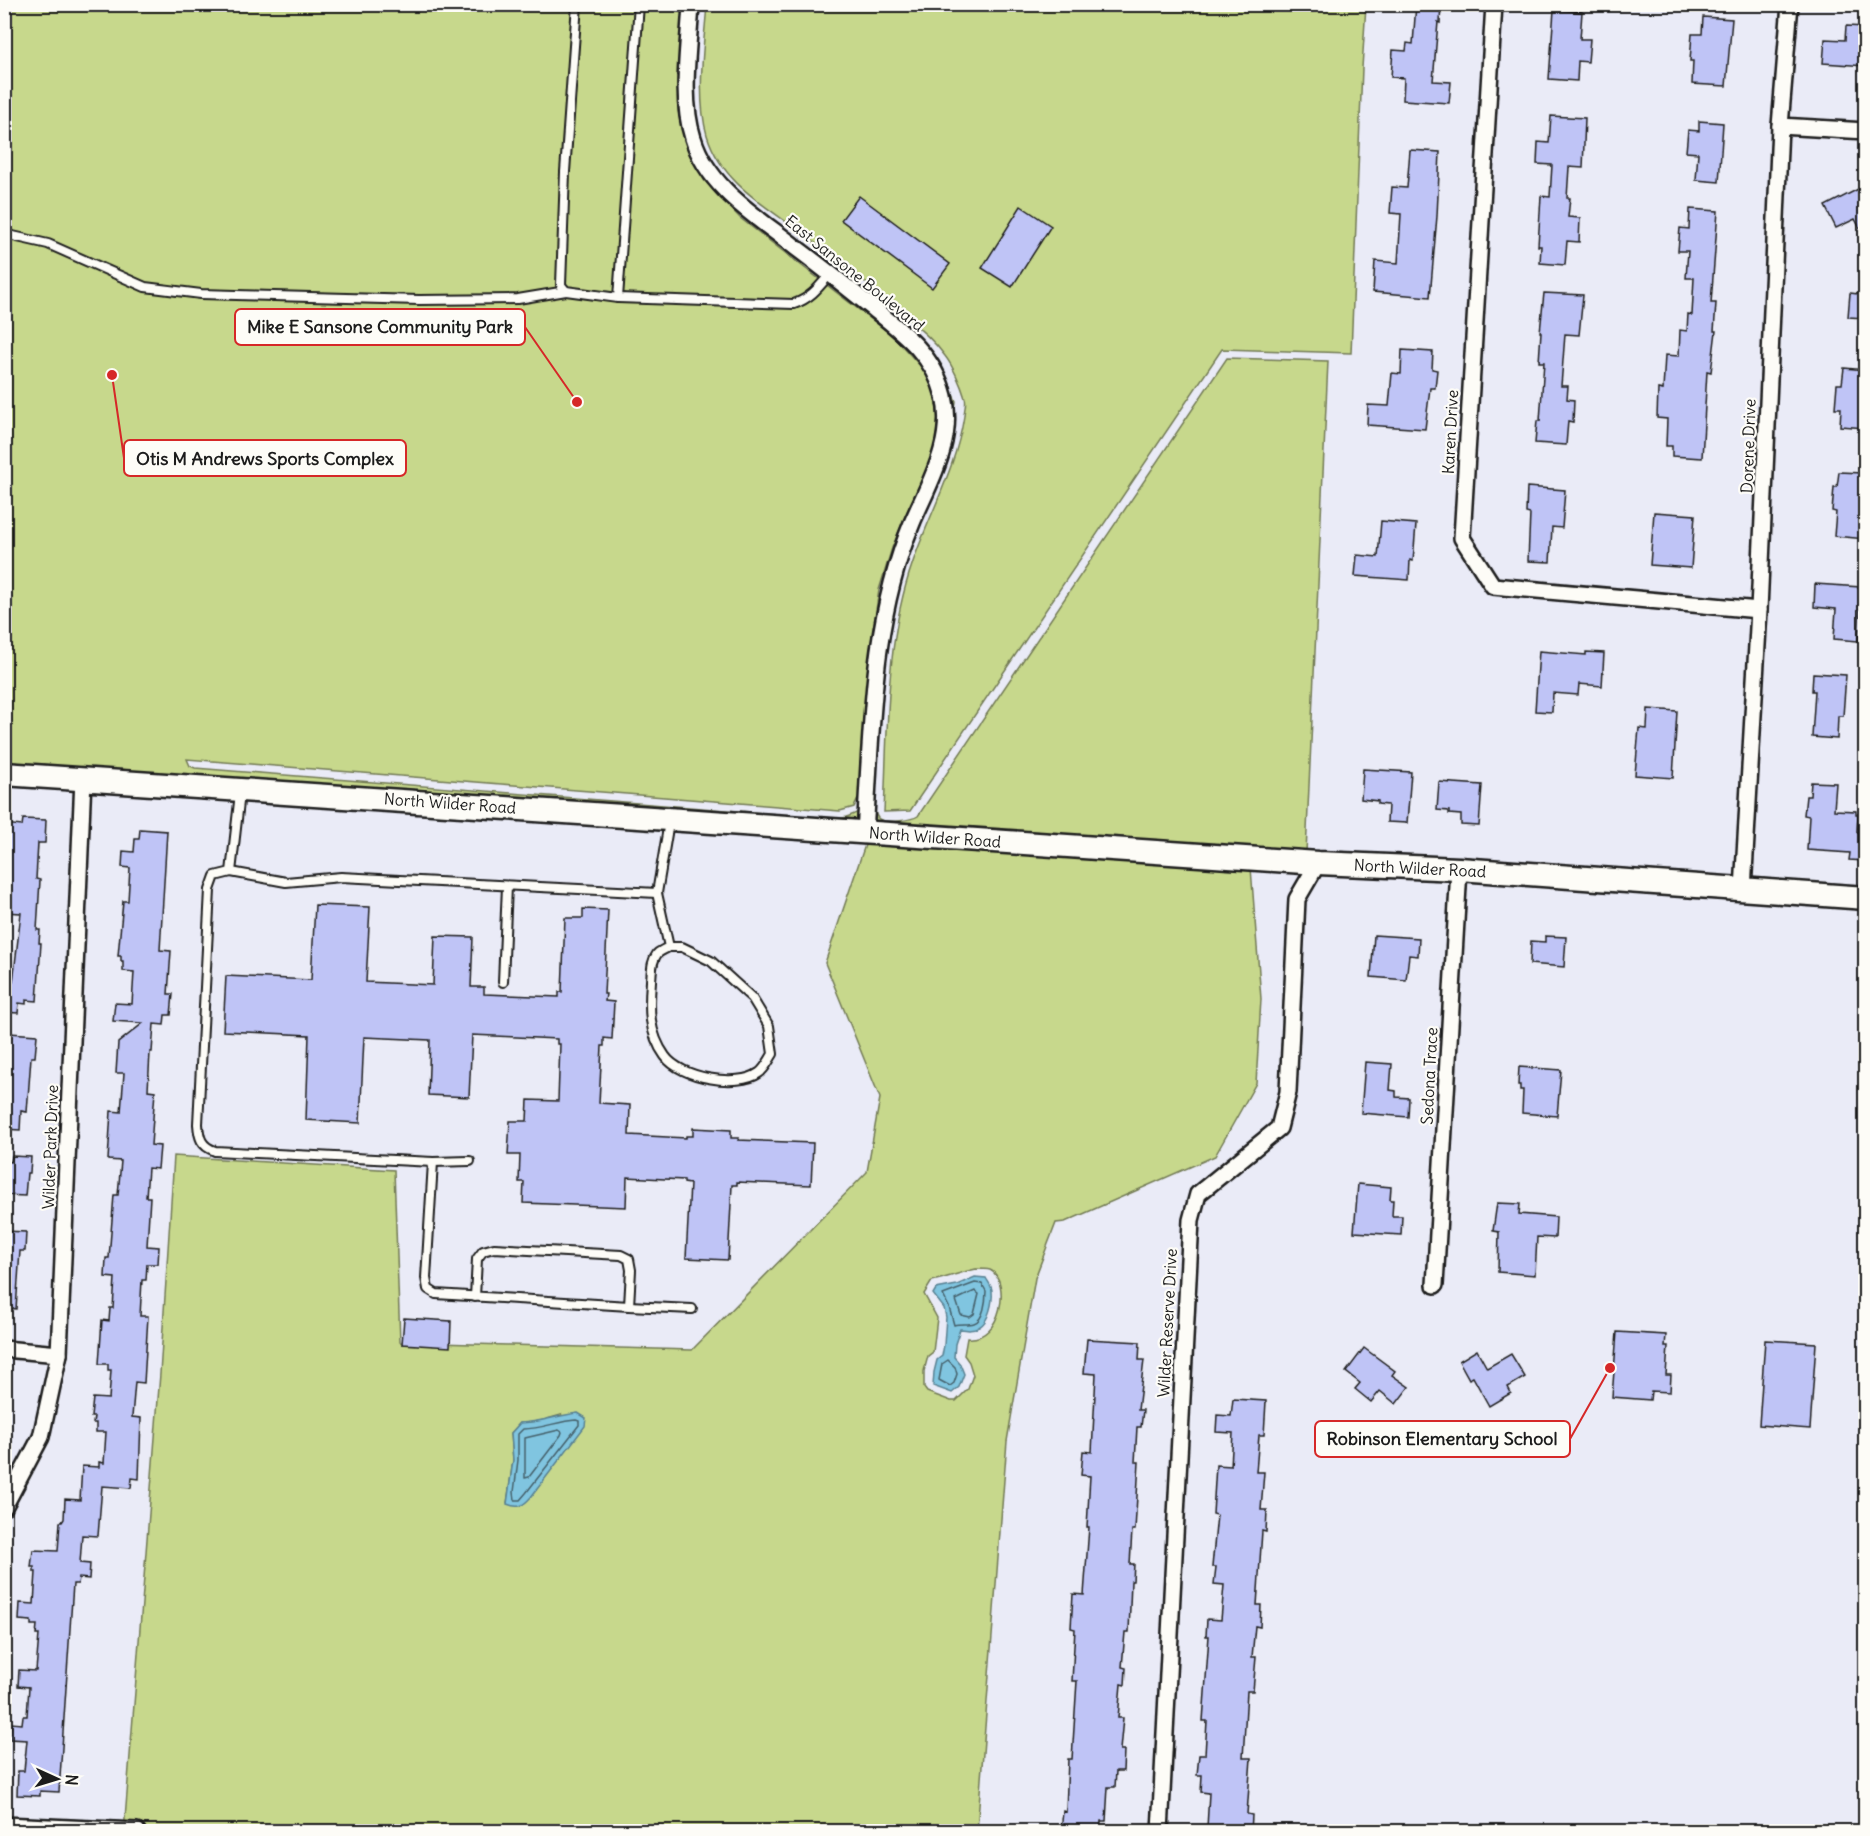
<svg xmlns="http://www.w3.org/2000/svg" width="1870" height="1836" viewBox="0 0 1870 1836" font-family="Delius,sans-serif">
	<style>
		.green { fill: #c7d88c; stroke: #727a54; stroke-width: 1.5; fill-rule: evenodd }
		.water { fill: #80c5e0; stroke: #588192; stroke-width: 1.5 }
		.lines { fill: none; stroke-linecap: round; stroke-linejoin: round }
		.shore { stroke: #44606a; stroke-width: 1.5 }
		.building { fill: #bfc4f6; stroke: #1c1c1c; stroke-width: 1.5 }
		.lane-casing { stroke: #1c1c1c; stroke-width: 12 }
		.street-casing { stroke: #1c1c1c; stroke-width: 20 }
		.secondary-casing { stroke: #1c1c1c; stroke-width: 27 }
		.lane { stroke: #fdfcf7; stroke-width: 8 }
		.street { stroke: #fdfcf7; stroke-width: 15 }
		.secondary { stroke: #fdfcf7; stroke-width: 22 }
		.labels { text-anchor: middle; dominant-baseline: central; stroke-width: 4.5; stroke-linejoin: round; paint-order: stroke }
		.street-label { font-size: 16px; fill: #1c1c1c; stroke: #fdfcf7 }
		.leader { fill: none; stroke: #d62828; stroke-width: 2 }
		.callout-dot { fill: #d62828; stroke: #fdfcf7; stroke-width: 2 }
		.callout { fill: #fdfcf7; stroke: #d62828; stroke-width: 2 }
		.callout-label { font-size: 18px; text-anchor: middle; font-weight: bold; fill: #1c1c1c }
	</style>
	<rect width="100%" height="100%" fill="#eaebf7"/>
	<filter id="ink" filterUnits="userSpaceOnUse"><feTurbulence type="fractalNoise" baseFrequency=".0167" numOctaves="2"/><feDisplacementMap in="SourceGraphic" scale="12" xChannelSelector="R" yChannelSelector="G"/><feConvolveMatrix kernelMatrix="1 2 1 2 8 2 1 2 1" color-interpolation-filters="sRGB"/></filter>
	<g filter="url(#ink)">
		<!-- green -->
		<g class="green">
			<path d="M4,5h679l-5,69v37l8,31 18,38 36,38 153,118 31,34 9,16 5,31 -3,30 -9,26 -17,34 -17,41 -13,42 -9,61 -11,146 -5,10 -14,4 -653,-52 3,7 5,2 644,51c16,-4 22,-6 29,-21l11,-146 9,-60 13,-42 16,-40 17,-34 10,-28 3,-32 -5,-31 -11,-20 -32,-35 -152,-118 -35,-36 -17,-36 -7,-30 -1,-36 5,-69h5l-4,94 5,38 14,32 25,27 73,54 73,58 39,36 16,18 18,39 -5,35 -13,43 -34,80 -12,41 -11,78 -6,134c2,4 1,6 6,8 8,3 31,0 37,-4l309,-458 101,3 -22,492 -1301,-89z"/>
			<path d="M707,5h659l-4,63 -11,285 -129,-4 -312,462 -26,1c4,-83 1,-171 29,-250 17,-49 43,-94 51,-146 0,-6 3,-13 1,-18 -4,-13 -12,-32 -20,-42 -12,-17 -28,-29 -44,-43 -33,-30 -69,-58 -106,-85 -36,-26 -74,-48 -88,-93 -11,-38 -3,-91 0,-130z"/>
			<path d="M866,842l385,26 10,131 -5,84 -41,73 -150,66 -9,1 -21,55 -28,163 -30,390 -853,1 36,-458 14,-218 220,14 6,172 292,8 175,-178 13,-74 -55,-135zM976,1269c4,0 10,0 14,1 21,10 12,72 -23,68l-3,17 5,7 4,13 -5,14 -12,12h-5l-24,-9 -3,-4v-17l4,-15 5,-4 4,-34 -13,-24 8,-13c15,-3 29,-9 44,-12zM561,1415l-54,88 6,-43 -2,-27 9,-10h13z"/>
		</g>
		<!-- water -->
		<g class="water">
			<path d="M975,1277l11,1c2,4 6,8 6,13 1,10 -3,31 -13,36 -6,4 -12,3 -19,2l-5,15 -1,13 6,7 4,10 -5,13 -7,6 -19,-7 1,-14 3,-12 5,-4 2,-11 2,-28 -2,-9 -11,-14 3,-5 21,-4z"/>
			<path d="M578,1413l8,5 -1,8 -54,71c-8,9 -12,12 -24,7l6,-44 -2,-27 9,-10c20,0 38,-8 58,-10z"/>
		</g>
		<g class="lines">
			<!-- shore -->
			<g class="shore">
				<path d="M975,1283l7,1 4,7c0,9 -2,29 -12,32 -6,2 -14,0 -20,2l-5,-18 -6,-12z"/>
				<polygon points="975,1291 979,1294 974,1314 970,1317 961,1315 956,1300"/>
				<polygon points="948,1360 955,1367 957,1374 954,1383 950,1386 939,1380 942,1364"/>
				<path d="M576,1420l3,1v4l-53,68 -6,7h-5l-1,-8 4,-32v-26l5,-5c19,0 35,-8 53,-9z"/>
				<polygon points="559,1430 562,1432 561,1435 529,1477 525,1478 525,1438"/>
			</g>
		</g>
		<!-- building -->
		<g class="building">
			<polygon points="1416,4 1441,4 1440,23 1438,22 1433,81 1451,82 1449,103 1403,100 1404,78 1391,77 1393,50 1406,51 1407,43 1413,44"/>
			<polygon points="1554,10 1582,12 1580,39 1590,39 1588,62 1578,61 1577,81 1549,79"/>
			<polygon points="1703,17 1732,19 1726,86 1692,84 1693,61 1690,61 1692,34 1702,34"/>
			<polygon points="1846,26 1866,27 1866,66 1823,63 1825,39 1845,40"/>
			<polygon points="1551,116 1585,118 1583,168 1569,167 1567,198 1570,198 1568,217 1580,218 1579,242 1567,241 1565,265 1540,263 1541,246 1538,246 1541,196 1550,197 1552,165 1537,164 1538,142 1549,143"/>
			<polygon points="1699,121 1723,123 1719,182 1696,180 1698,153 1686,152 1688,130 1699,131"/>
			<polygon points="1410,150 1440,152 1437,216 1430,297 1373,292 1375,261 1398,263 1401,214 1390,213 1392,187 1407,188"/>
			<polygon points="1866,185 1866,240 1855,219 1836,228 1825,206"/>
			<polygon points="859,196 950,264 932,288 841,220"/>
			<polygon points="1021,206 1051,226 1012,287 982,268"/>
			<polygon points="1690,209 1718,211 1711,303 1716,303 1714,331 1716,331 1711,372 1707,371 1702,458 1672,456 1672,446 1666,446 1667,419 1657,418 1658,389 1663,390 1665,355 1679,356 1680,330 1687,331 1688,314 1692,315 1694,278 1686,278 1688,251 1678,251 1680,228 1689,229"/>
			<polygon points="1544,293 1583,295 1579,335 1565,334 1561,386 1568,386 1567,399 1574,400 1573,422 1568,421 1566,445 1535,443 1537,421 1540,421 1544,362 1539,362 1541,332 1540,332"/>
			<polygon points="1850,293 1866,295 1866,318 1848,317"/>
			<polygon points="1402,350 1433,352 1432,369 1437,370 1435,388 1430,388 1425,429 1367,425 1368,405 1389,406 1392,373 1401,374"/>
			<polygon points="1844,368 1866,370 1866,428 1840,426 1841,408 1835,408 1837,384 1842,384"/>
			<polygon points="1839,472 1862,473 1862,483 1866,484 1866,539 1834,536 1836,512 1832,511 1834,487 1837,487"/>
			<polygon points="1527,487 1565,490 1562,528 1552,527 1550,562 1528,561 1530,514 1526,513"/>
			<polygon points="1654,512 1695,515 1691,568 1650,565"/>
			<polygon points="1381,521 1416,524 1413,561 1410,560 1409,580 1355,576 1357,555 1378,557"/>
			<polygon points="1815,584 1861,587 1858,641 1834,639 1836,609 1814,607"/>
			<polygon points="1539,651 1586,655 1586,652 1604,653 1602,686 1579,684 1578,695 1553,693 1552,712 1535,711"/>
			<polygon points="1813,673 1846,675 1843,716 1838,716 1837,739 1812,737 1815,691 1812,691"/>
			<polygon points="1648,709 1677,711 1673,778 1635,775 1639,728 1647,729"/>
			<polygon points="1363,769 1411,772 1407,823 1387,822 1388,805 1378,804 1378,801 1361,799"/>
			<polygon points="1439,782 1482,785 1479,826 1461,825 1461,815 1449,814 1449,811 1437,810"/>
			<polygon points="1811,782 1836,783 1834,810 1856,811 1856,814 1858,814 1857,832 1864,832 1866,835 1866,861 1849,860 1850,853 1807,850 1809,816 1804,815 1806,796 1810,796"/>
			<polygon points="23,819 46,820 45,843 38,843 36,879 40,880 37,930 40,930 39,943 41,943 37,1001 26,1000 26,1004 19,1003 18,1013 4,1012 4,981 13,982 21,913 4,912 4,824 22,826"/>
			<polygon points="140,829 167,831 160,950 171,951 168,994 173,994 171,1015 165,1015 164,1025 154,1024 152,1052 150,1052 148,1090 155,1091 151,1145 160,1146 158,1169 148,1168 146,1197 150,1197 147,1246 159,1247 158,1264 147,1264 146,1280 142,1280 140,1316 148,1316 144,1383 135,1382 132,1417 141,1418 139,1479 132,1478 131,1488 102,1486 98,1536 82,1535 80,1563 90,1564 89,1579 79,1578 78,1584 73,1584 59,1792 40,1791 40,1796 17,1795 18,1771 24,1771 27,1740 10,1739 11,1723 22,1724 23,1716 27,1716 29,1687 18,1686 19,1670 36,1671 39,1635 36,1635 37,1625 31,1625 31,1621 19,1620 20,1603 34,1604 36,1572 34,1572 34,1567 31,1567 33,1550 58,1551 60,1522 62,1522 64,1519 65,1499 80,1500 82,1466 99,1467 99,1462 104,1463 106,1432 96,1432 96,1423 93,1423 94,1417 91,1417 93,1398 109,1399 111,1370 108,1370 108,1364 99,1364 102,1320 109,1321 110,1308 113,1308 115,1278 105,1277 106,1258 109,1258 114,1195 118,1195 121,1161 108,1160 111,1111 121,1112 124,1073 116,1073 118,1043 143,1023 113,1021 115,1003 132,1004 134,972 123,971 123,961 121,961 121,956 118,956 123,901 128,901 130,868 122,867 123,851 134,852 135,839 139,839"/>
			<polygon points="315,905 370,907 366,982 433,985 435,936 473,937 471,987 484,987 484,994 559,997 559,992 562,992 565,918 583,918 583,909 608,910 604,994 606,994 605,1001 614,1002 612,1039 604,1038 604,1046 602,1046 599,1103 630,1105 629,1135 686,1138 686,1136 693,1136 693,1128 731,1130 731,1138 739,1138 738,1140 813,1143 811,1185 737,1182 737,1185 732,1185 728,1260 686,1258 690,1184 684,1183 684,1180 627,1177 626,1207 523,1203 524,1182 519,1182 520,1155 508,1155 510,1121 527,1121 528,1100 558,1101 560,1044 557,1044 557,1039 472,1035 469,1097 428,1095 430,1040 364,1037 360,1123 306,1120 309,1035 223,1031 226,976 311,980"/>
			<polygon points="1374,935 1419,938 1418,956 1409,955 1406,980 1371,977"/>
			<polygon points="1545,936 1566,937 1564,967 1530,964 1531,941 1545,942"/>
			<polygon points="9,1033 37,1035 35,1057 31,1057 27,1112 21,1111 20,1130 4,1129 4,1092 8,1060 4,1060 4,1045 9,1046"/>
			<polygon points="1365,1062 1392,1064 1390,1090 1396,1091 1396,1097 1409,1098 1408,1117 1361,1113"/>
			<polygon points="1519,1067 1561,1070 1557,1116 1522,1113 1523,1090 1520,1090 1520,1085 1518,1085"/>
			<polygon points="12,1156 31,1157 30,1173 27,1173 25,1196 4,1195 4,1161 11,1162"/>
			<polygon points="1358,1184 1391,1187 1390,1200 1393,1200 1392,1216 1402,1216 1401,1235 1354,1232"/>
			<polygon points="1497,1203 1520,1204 1519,1214 1556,1217 1555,1238 1537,1237 1535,1275 1498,1272 1499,1232 1493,1231"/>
			<polygon points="4,1231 26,1232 25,1251 20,1251 16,1309 4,1308"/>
			<polygon points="404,1318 451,1321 450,1347 402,1344"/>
			<polygon points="1617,1332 1666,1335 1665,1346 1668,1346 1666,1375 1671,1375 1670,1392 1651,1391 1650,1400 1612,1397"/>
			<polygon points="1087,1339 1140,1342 1139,1360 1144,1360 1138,1410 1143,1410 1141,1427 1137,1427 1135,1462 1139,1462 1135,1530 1132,1530 1130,1564 1134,1564 1133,1581 1131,1581 1129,1632 1125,1632 1122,1667 1126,1668 1125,1685 1121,1684 1118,1718 1123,1718 1120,1750 1124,1750 1123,1771 1116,1771 1115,1787 1108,1787 1106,1821 1101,1821 1100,1832 1061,1832 1063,1811 1066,1812 1068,1759 1072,1759 1077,1681 1072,1681 1075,1629 1071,1628 1073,1594 1084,1595 1089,1527 1087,1527 1090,1476 1081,1475 1083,1451 1092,1452 1096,1374 1084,1373"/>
			<polygon points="1765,1340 1816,1343 1810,1429 1759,1425"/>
			<polygon points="1364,1348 1395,1371 1392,1375 1409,1387 1396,1404 1380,1391 1371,1402 1355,1389 1360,1383 1346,1372"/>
			<polygon points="1477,1350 1487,1368 1511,1354 1525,1377 1508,1387 1511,1393 1489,1406 1473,1377 1469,1379 1459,1361"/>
			<polygon points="1233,1399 1266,1401 1264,1435 1259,1435 1256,1472 1264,1472 1261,1510 1267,1510 1266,1532 1262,1531 1257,1605 1261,1605 1260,1627 1255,1626 1252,1657 1256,1657 1253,1691 1247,1691 1243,1758 1251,1758 1247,1814 1252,1815 1251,1832 1217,1832 1217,1828 1207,1828 1209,1793 1201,1792 1202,1775 1197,1775 1199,1755 1205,1755 1207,1721 1203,1721 1209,1636 1206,1636 1207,1619 1221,1620 1224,1585 1214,1584 1216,1567 1212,1567 1217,1515 1213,1514 1216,1465 1231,1466 1233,1433 1216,1432 1217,1415 1231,1416"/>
		</g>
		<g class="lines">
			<defs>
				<g id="lane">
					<path d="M577,4l-12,168 -4,113 5,6 52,7 176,6c17,-6 25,-17 36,-30"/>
					<polyline points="4,234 48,244 145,287 201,294 419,300 518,299 566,291"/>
					<polyline points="618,298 639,4"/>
					<path d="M240,793l-9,79 -16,4 -5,14 -12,234c1,14 3,22 17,27l218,11 37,-1"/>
					<polyline points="231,872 286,882 341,877 657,893 669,822"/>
					<path d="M657,893l12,54h13l29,14 41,37 17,28 4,28c-4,6 -8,15 -14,19 -21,15 -79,5 -94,-17 -17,-24 -16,-48 -14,-75 1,-10 0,-19 6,-27 3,-3 8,-5 12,-7"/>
					<polyline points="503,982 507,886"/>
					<polyline points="433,1162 426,1278 428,1289 436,1294 629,1306 631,1270 629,1259 621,1255 494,1248 483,1251 477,1259 475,1297"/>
					<polyline points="629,1306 692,1309"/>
				</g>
				<g id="street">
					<path d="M691,4c-2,42 -11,94 2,134 15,50 63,78 102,109 27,20 53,41 79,62 30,24 60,47 70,87 11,45 -15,87 -32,127 -41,99 -40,204 -47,310"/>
					<polyline points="1494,4 1462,538 1493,586 1759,610"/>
					<polyline points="1780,126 1866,131"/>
					<polyline points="1743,890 1759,610 1780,126 1790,4"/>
					<polyline points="1435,1285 1459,869"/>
					<polyline points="4,1349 59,1354"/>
					<polyline points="4,1507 41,1437 59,1354 83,778"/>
					<polyline points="4,1825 137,1831"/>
					<polyline points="1160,1832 1191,1220 1198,1194 1279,1128 1288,1092 1297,899 1318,863"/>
				</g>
				<polyline id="secondary" points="4,774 1318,863 1459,869 1866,898"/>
			</defs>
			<!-- lane casing -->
			<use href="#lane" class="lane-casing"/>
			<!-- street casing -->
			<use href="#street" class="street-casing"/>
			<!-- secondary casing -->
			<use href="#secondary" class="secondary-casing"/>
			<!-- lane -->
			<use href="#lane" class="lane"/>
			<!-- street -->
			<use href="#street" class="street"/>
			<!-- secondary -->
			<use href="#secondary" class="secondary"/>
		</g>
	</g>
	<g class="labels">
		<!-- street labels -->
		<g class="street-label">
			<text transform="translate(855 273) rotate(39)">East Sansone Boulevard</text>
			<text transform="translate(1450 432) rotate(-87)">Karen Drive</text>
			<text transform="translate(1748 446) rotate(-88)">Dorene Drive</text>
			<text transform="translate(450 803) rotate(4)">North Wilder Road</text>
			<text transform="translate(935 837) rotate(4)">North Wilder Road</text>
			<text transform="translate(1420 868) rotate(3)">North Wilder Road</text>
			<text transform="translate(1429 1076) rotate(-87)">Sedona Trace</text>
			<text transform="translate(50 1147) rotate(-88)">Wilder Park Drive</text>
			<text transform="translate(1167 1323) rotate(-87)">Wilder Reserve Drive</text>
		</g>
	</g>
	<!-- callouts -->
	<path class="leader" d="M577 402L525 327M112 375L124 458M1610 1368L1570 1439"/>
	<g class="callout-dot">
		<circle cx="577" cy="402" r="6"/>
		<circle cx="112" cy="375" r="6"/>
		<circle cx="1610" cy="1368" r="6"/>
	</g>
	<g class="callout">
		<rect x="235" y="309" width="290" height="36" rx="6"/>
		<rect x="124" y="440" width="282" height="36" rx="6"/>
		<rect x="1315" y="1421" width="255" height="36" rx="6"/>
	</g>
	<g class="callout-label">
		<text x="380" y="333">Mike E Sansone Community Park</text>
		<text x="265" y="465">Otis M Andrews Sports Complex</text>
		<text x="1442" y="1445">Robinson Elementary School</text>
	</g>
	<!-- margin -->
	<rect width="1870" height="1836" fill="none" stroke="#fdfcf7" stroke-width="24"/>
	<rect x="12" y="12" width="1846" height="1812" fill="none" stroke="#1c1c1c" stroke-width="2" filter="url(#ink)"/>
	<!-- north arrow -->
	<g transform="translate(57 1779) rotate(94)" stroke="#fdfcf7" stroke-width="4.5" paint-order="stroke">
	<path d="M0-4.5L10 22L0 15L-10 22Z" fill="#1c1c1c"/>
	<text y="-9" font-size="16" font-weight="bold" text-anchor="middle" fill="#1c1c1c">N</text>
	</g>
</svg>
